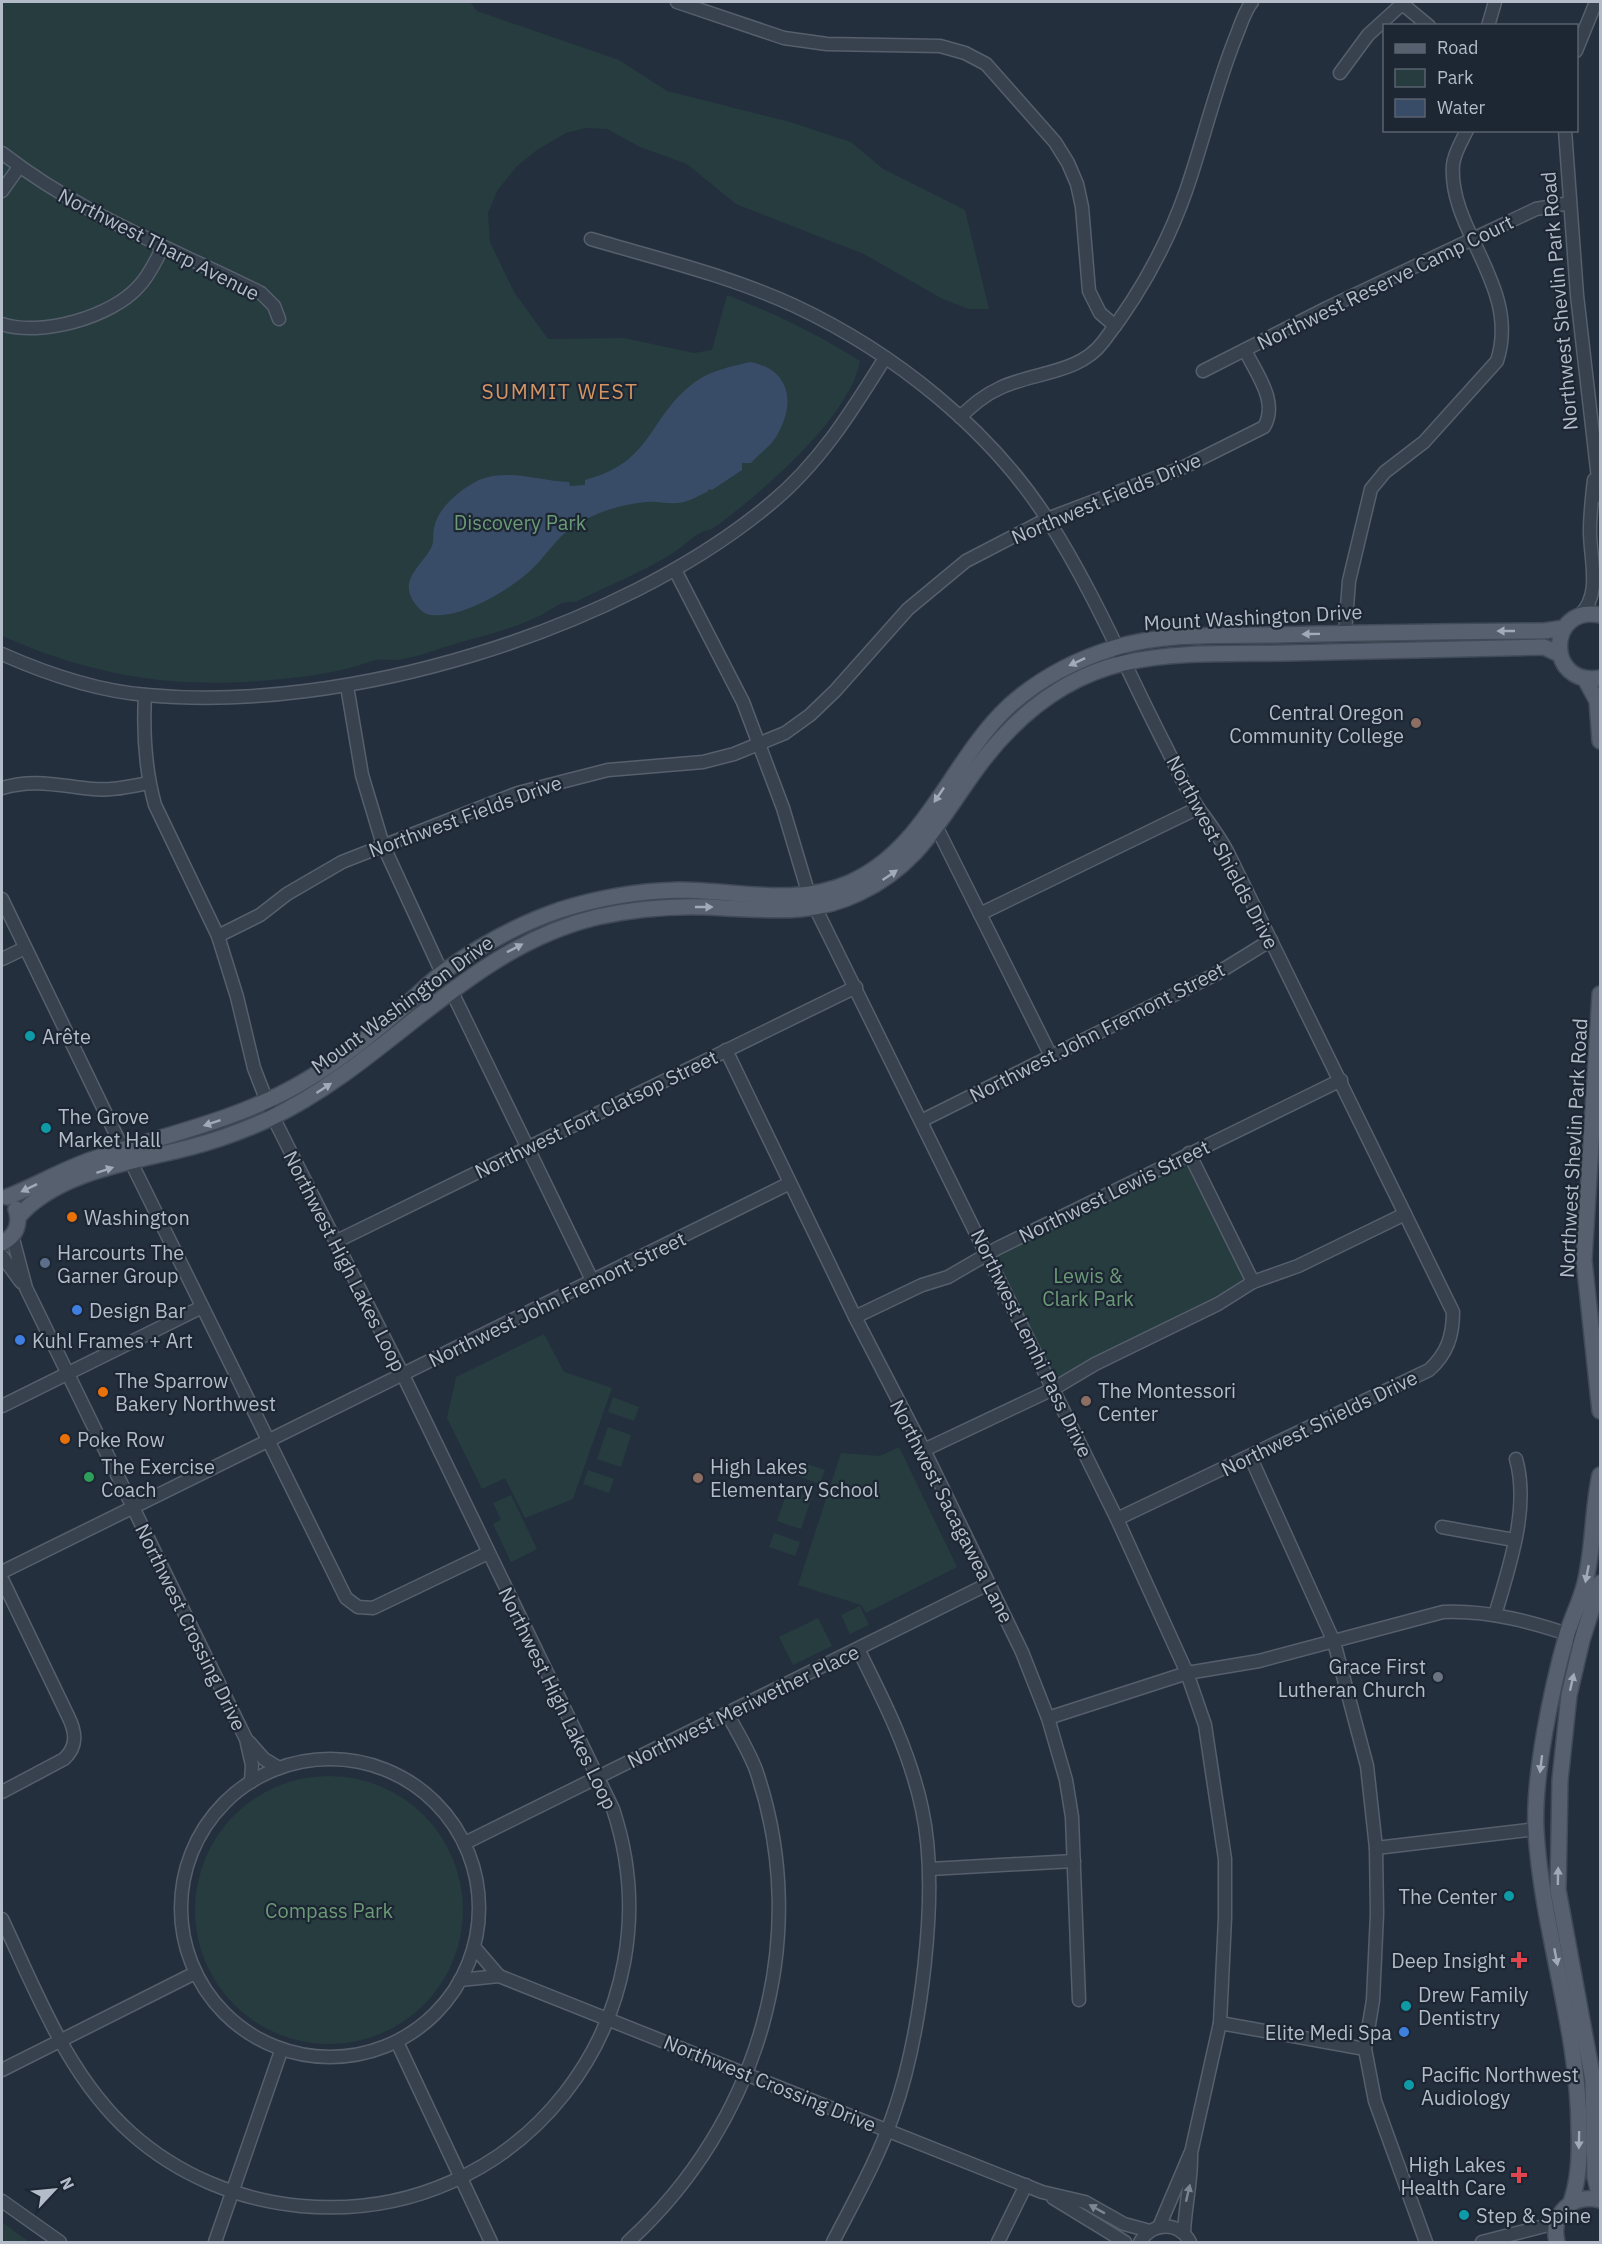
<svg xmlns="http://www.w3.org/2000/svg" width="1602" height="2244" viewBox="0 0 1602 2244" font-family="'IBM Plex Sans',sans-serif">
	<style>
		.green { fill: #263c3f }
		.water { fill: #394c67 }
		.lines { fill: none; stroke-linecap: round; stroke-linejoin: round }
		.minor-casing { stroke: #565f6c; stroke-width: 15 }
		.major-casing { stroke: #414a57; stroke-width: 18 }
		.minor { stroke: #38414e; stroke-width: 12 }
		.major { stroke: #56606e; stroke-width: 15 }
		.oneway { fill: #a1aab7 }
		.oneway2 { fill: #7c8592 }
		.education-dot { fill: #8d6e63; stroke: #1d2633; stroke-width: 2 }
		.culture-dot { fill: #0f9aa8; stroke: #1d2633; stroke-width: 2 }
		.food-dot { fill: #e8710a; stroke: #1d2633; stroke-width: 2 }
		.service-dot { fill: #5c6f8a; stroke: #1d2633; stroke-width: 2 }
		.shop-dot { fill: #3f7fe0; stroke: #1d2633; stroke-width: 2 }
		.leisure-dot { fill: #2e9e5b; stroke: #1d2633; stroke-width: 2 }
		.worship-dot { fill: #6b7280; stroke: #1d2633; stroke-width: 2 }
		.health-dot { fill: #e0444e; stroke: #1d2633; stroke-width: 2 }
		.labels { text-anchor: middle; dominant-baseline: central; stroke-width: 4.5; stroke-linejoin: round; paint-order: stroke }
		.street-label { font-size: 20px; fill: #b4bcc9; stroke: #1d2633 }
		.park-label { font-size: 20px; fill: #6b9a76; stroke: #1d2633 }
		.poi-label { font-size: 20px; fill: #b4bcc9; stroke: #1d2633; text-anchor: start }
		.neighbourhood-label { font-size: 21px; letter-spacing: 1.5px; fill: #d59563; stroke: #1d2633 }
	</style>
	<rect width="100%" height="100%" fill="#242f3e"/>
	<!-- green -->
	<g class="green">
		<path d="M2,2h468l7,9 142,49 48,31 123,31 61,20 32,27 82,41 24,99h-21l-27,-11 -77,-44 -128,-50 -49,-40 -47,-17 -33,-18 -21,-1 -20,5 -29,17 -20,16 -20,25 -9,22 2,29 24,50 34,47 76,-1 70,15 18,-3 15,-55c47,18 90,39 133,66 -10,57 -102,135 -148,168 -17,3 -25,15 -39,24 -31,19 -65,33 -98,49 -15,-2 -24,9 -36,14 -28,14 -61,21 -91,30 -16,5 -36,13 -53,14 -8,0 -17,-2 -26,2 -31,11 -64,15 -98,18 -101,9 -177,-4 -269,-44z"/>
		<polygon points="1189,1153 1253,1282 1053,1389 987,1253"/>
		<polygon points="544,1334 564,1372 612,1388 573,1499 525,1518 505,1478 482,1489 447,1418 456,1377"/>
		<polygon points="613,1397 639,1407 634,1421 608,1412"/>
		<polygon points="608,1427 631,1435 621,1467 597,1459"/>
		<polygon points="899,1447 957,1567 866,1613 861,1605 798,1585 841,1453 880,1456"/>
		<polygon points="799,1461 825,1470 820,1484 794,1475"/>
		<polygon points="588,1470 614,1479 609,1493 583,1484"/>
		<polygon points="788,1489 812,1497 801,1529 777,1521"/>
		<polygon points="511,1495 537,1549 511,1562 493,1524 501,1520 493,1503"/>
		<polygon points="774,1533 800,1542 795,1556 769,1547"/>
		<polygon points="860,1606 869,1625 850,1634 841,1615"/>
		<polygon points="818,1618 832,1646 793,1665 779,1637"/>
		<circle cx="329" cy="1910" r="134"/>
		<polygon points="2,2222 29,2242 2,2242"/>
	</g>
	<!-- water -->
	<path class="water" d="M750,362c43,8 46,45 24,78 -6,8 -16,15 -23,23h-9v7l-30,20 -3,-1 -2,3c-9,4 -19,10 -29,11 -10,1 -22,-2 -32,-1 -28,3 -53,11 -76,27 -14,10 -23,25 -35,37 -21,22 -73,53 -104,49 -7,-1 -11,-5 -15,-10 -18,-23 2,-36 14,-55 5,-8 2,-13 4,-22 4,-21 27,-39 45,-48 29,-12 60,1 90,2l1,4 15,-1v-5c69,-18 62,-62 110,-98 16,-12 36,-15 55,-20z"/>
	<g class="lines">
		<defs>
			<g id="minor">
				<polyline points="677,2 784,38 827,44 940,46 965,53 986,64 1055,142 1068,163 1077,184 1082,207 1089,291 1100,313 1115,326"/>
				<polyline points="1400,2 1429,26"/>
				<polyline points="1488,26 1495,2"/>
				<polyline points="1576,51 1596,2"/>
				<polyline points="1340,73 1368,35 1402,4"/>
				<polyline points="1565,130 1577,295 1600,496"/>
				<path d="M2,153c78,61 171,96 259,140l13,13 5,13"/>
				<polyline points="2,191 19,167"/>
				<path d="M591,239c68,20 139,37 204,67 98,46 194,122 253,214 45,70 78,149 116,223 11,21 21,46 35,66 10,14 20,27 28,42l226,461c0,24 -6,42 -24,58l-312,149"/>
				<path d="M2,324c39,13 110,-7 137,-38 10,-10 17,-26 24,-39"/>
				<polyline points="1203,371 1327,308 1536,209 1570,203"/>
				<path d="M960,417c13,-12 24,-22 40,-29 33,-16 79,-14 103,-46 35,-45 64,-97 83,-151 18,-52 30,-106 51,-157 4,-10 8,-24 15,-32"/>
				<path d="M675,570l68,132 40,106 26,87 308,624 70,154 18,52 20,134v59l-5,105 -29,130c1,27 -6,53 -7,80"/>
				<path d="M1580,615c22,-21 10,-55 10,-84 0,-17 2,-34 4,-51"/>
				<path d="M1345,633l4,-52 22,-92 14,-17 39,-30 73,-81c24,-74 -49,-131 -44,-196 1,-12 9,-24 14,-35"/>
				<path d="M2,654c45,20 95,37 145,41 197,19 471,-64 623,-191 49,-40 82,-93 115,-146"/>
				<polyline points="347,686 362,775 383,845 442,973"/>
				<path d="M2,788c32,-10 59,-2 91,1 19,2 38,-3 56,-6"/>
				<polyline points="937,828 1051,1056"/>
				<polyline points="2,899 123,1149"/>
				<polyline points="980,914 1198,808"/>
				<path d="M218,936l42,-21 27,-21 55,-32 176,-69 90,-23 95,-8 31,-8 51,-21 25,-18 25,-24 73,-82 58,-48 81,-42 137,-52 80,-40c15,-26 -8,-53 -19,-77"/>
				<polyline points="2,959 25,948"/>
				<polyline points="451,990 593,1282"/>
				<polyline points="726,1050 855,1317 924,1450 1022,1652 1048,1718 1066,1780 1072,1817 1079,2000"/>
				<polyline points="921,1121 1216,974 1271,940"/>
				<polyline points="1189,1153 1253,1282"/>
				<polyline points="131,1162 346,1598 358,1607 373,1608 488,1553"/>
				<polyline points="12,1235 26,1288 246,1739 252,1765 251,1782"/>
				<polyline points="337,1241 856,987"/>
				<polyline points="2,1256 21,1282"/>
				<polyline points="855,1317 922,1285 948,1277 998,1248 1341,1080"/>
				<polyline points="2,1406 202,1307"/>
				<polyline points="924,1450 1053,1389 1095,1364 1218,1304 1253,1282 1298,1266 1405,1214"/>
				<polyline points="1250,1456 1334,1642 1367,1766 1376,1848 1377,1914 1373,2000 1365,2049 1375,2101 1426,2242"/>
				<polyline points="1442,1527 1514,1540"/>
				<polyline points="2,1572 790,1183"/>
				<path d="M2,1579l66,137c8,16 10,30 -4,43l-62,33"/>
				<path d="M1495,1615c14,-48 35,-107 21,-156"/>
				<path d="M1048,1718l139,-45 72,-12 184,-49c45,-2 90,10 133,25"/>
				<polyline points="249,1742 264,1759 279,1768"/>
				<circle cx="330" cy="1908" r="149"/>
				<polyline points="465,1843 988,1584"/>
				<polyline points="1376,1848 1536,1829"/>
				<polyline points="930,1869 1074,1861"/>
				<path d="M2,1919c35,74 66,158 129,214 47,42 107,67 170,73 219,20 381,-189 312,-397l-210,-434 -130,-258 -19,-49 -17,-71 -19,-61 -63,-131c-10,-36 -12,-73 -10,-110"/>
				<polyline points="474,1947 499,1976"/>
				<polyline points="460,1980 499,1976 1042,2192 1085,2202 1124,2224 1150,2231"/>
				<polyline points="1220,2023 1365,2049"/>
				<polyline points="397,2042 491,2242"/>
				<polyline points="2,2070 195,1973"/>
				<polyline points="1053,2198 1125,2242"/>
				<polyline points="2,2201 60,2242"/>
				<polyline points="1159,2227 1190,2154"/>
				<polyline points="215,2242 281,2051"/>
				<path d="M628,2242c130,-118 186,-303 128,-472 -7,-19 -19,-38 -29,-57"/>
				<path d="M833,2242c21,-41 45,-83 60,-127 28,-79 47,-224 29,-306 -12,-57 -38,-108 -64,-160"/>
				<polyline points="998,2242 1026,2185"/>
				<path d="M1140,2242c12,-20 39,-21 50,0"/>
				<polyline points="1482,2242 1556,2223"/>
			</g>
			<g id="major">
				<path d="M1600,615c-53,-11 -55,72 0,63"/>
				<polyline points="1585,679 1597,701 1600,741"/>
				<polyline points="1600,994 1584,1260 1600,1411"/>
				<path d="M7,1197c29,-11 56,-28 87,-38 68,-24 138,-37 202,-73 38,-21 71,-48 104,-76 15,-13 30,-28 46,-40 35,-25 73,-46 114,-60 38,-12 79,-19 119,-20 57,0 115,17 170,-7 77,-33 102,-123 160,-177 30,-27 66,-46 105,-58 52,-16 109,-12 163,-13 89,-2 178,-4 267,-4l20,-3"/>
				<path d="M18,1217c40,-46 116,-55 173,-70 27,-7 54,-17 80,-29 117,-56 196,-170 326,-201 42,-9 86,-12 128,-9 48,2 89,7 134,-15 62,-29 82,-77 121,-129 37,-49 83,-87 144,-101 52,-12 109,-9 162,-10 86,-2 172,-4 258,-6l15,7"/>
				<path d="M2,1243c14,-7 19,-19 14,-34"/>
				<polyline points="1600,1583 1582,1640 1569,1695 1560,1780 1558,1890 1593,2080 1595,2177 1600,2198"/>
				<path d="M1571,2202c8,-22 9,-47 8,-71 0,-102 -37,-199 -43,-300 -3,-55 16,-144 31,-197 5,-17 14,-34 18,-51 9,-36 7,-73 15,-108"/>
				<path d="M1557,2242c-7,-28 15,-49 43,-42"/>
			</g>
		</defs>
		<!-- minor casing -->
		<use href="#minor" class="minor-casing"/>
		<!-- major casing -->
		<use href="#major" class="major-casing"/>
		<!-- minor -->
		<use href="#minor" class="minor"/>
		<!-- major -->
		<use href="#major" class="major"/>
	</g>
	<!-- one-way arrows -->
	<defs><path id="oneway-solid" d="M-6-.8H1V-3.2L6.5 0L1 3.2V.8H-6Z" transform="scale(1.5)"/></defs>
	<g class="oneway">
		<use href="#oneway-solid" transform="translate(1506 631) rotate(180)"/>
		<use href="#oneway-solid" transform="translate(1311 634) rotate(179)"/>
		<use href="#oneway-solid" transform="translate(1077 662) rotate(155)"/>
		<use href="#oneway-solid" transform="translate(939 795) rotate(124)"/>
		<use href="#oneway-solid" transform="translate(890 875) rotate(-34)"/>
		<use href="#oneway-solid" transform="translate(704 907)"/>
		<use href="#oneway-solid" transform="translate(515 948) rotate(-27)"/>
		<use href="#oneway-solid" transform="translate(324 1088) rotate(-33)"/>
		<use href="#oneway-solid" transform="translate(212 1123) rotate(162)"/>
		<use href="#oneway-solid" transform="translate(105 1170) rotate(-18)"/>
		<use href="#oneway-solid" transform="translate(29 1188) rotate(154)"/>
		<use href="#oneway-solid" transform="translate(1587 1574) rotate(101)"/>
		<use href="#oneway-solid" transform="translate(1572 1682) rotate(-77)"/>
		<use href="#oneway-solid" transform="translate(1541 1764) rotate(97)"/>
		<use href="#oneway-solid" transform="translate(1558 1876) rotate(-89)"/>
		<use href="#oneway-solid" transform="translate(1556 1957) rotate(79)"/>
		<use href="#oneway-solid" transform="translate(1579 2140) rotate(91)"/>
	</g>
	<g class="oneway2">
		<use href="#oneway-solid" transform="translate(1188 2193) rotate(-77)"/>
		<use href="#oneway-solid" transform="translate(1097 2209) rotate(-151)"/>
	</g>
	<!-- markers -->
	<g class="education-dot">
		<circle cx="1416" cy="723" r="6"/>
		<circle cx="1086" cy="1401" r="6"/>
		<circle cx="698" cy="1478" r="6"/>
	</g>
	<g class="culture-dot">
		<circle cx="30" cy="1036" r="6"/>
		<circle cx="46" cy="1128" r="6"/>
		<circle cx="1509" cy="1896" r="6"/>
		<circle cx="1406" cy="2006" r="6"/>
		<circle cx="1409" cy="2085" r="6"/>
		<circle cx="1464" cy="2215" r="6"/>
	</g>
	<g class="food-dot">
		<circle cx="72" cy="1217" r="6"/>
		<circle cx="103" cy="1392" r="6"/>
		<circle cx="65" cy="1439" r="6"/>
	</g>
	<circle class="service-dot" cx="45" cy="1263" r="6"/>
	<g class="shop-dot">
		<circle cx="77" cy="1310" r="6"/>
		<circle cx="20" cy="1340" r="6"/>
		<circle cx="1404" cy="2032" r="6"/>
	</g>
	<circle class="leisure-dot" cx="89" cy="1477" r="6"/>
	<circle class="worship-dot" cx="1438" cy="1677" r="6"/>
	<g class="health-dot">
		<path d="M1516 1951h6v6h6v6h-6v6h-6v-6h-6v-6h6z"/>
		<path d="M1516 2166h6v6h6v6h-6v6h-6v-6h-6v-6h6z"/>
	</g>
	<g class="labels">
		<!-- street labels -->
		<g class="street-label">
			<text transform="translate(159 244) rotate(27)">Northwest Tharp Avenue</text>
			<text transform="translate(1385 282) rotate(-26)">Northwest Reserve Camp Court</text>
			<text transform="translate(1559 301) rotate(-95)">Northwest Shevlin Park Road</text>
			<text transform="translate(1106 498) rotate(-23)">Northwest Fields Drive</text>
			<text transform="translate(1253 617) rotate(-3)">Mount Washington Drive</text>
			<text transform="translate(465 816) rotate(-20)">Northwest Fields Drive</text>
			<text transform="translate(1223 852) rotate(62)">Northwest Shields Drive</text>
			<text transform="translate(402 1004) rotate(-36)">Mount Washington Drive</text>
			<text transform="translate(1097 1032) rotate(-27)">Northwest John Fremont Street</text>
			<text transform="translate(596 1114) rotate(-26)">Northwest Fort Clatsop Street</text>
			<text transform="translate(1573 1148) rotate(-87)">Northwest Shevlin Park Road</text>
			<text transform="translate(1114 1191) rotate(-26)">Northwest Lewis Street</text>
			<text transform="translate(345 1261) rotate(63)">Northwest High Lakes Loop</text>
			<text transform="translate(557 1299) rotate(-26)">Northwest John Fremont Street</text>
			<text transform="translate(1032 1343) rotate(64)">Northwest Lemhi Pass Drive</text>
			<text transform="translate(1319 1423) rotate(-26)">Northwest Shields Drive</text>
			<text transform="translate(952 1511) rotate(63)">Northwest Sacagawea Lane</text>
			<text transform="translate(191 1627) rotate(64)">Northwest Crossing Drive</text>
			<text transform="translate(558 1698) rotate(64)">Northwest High Lakes Loop</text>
			<text transform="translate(743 1706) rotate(-26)">Northwest Meriwether Place</text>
			<text transform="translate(770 2083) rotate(22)">Northwest Crossing Drive</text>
		</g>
		<!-- park labels -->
		<g class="park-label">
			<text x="520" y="522">Discovery Park</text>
			<text x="1088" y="1275">Lewis &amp;<tspan x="1088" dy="23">Clark Park</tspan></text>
			<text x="329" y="1910">Compass Park</text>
		</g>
		<!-- poi labels -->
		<g class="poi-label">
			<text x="1404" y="712" text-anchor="end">Central Oregon<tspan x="1404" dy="23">Community College</tspan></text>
			<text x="42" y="1036">Arête</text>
			<text x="58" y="1116">The Grove<tspan x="58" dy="23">Market Hall</tspan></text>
			<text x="84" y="1217">Washington</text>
			<text x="57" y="1252">Harcourts The<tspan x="57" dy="23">Garner Group</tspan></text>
			<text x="89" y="1310">Design Bar</text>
			<text x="32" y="1340">Kuhl Frames + Art</text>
			<text x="115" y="1380">The Sparrow<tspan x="115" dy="23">Bakery Northwest</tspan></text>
			<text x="1098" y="1390">The Montessori<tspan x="1098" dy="23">Center</tspan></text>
			<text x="77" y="1439">Poke Row</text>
			<text x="101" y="1466">The Exercise<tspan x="101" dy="23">Coach</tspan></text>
			<text x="710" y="1466">High Lakes<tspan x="710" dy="23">Elementary School</tspan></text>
			<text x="1426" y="1666" text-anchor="end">Grace First<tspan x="1426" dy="23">Lutheran Church</tspan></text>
			<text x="1497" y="1896" text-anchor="end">The Center</text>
			<text x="1506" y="1960" text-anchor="end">Deep Insight</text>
			<text x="1418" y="1994">Drew Family<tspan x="1418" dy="23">Dentistry</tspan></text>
			<text x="1392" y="2032" text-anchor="end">Elite Medi Spa</text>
			<text x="1421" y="2074">Pacific Northwest<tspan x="1421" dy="23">Audiology</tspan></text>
			<text x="1506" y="2164" text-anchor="end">High Lakes<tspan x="1506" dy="23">Health Care</tspan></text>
			<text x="1476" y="2215">Step &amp; Spine</text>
		</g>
		<!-- neighbourhood labels -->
		<g class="neighbourhood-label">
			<text x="560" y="391">SUMMIT WEST</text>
		</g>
	</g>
	<!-- border -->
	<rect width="1602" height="2244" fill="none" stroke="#b4bcc9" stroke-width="6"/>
	<!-- legend -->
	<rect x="1383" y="24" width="195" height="108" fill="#1d2633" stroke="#59626f" stroke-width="1.5"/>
	<rect x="1395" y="44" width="30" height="9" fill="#56606e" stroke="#59626f" stroke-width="1.5"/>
	<text x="1437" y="54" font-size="18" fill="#b4bcc9">Road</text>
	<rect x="1395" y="69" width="30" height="18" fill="#263c3f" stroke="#59626f" stroke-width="1.5"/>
	<text x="1437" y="84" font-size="18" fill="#b4bcc9">Park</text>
	<rect x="1395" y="99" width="30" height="18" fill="#394c67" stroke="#59626f" stroke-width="1.5"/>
	<text x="1437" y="114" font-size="18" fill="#b4bcc9">Water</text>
	<!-- north arrow -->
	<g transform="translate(54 2190) rotate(64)" stroke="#1d2633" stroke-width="4.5" paint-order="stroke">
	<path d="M0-4.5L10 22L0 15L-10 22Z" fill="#b4bcc9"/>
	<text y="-9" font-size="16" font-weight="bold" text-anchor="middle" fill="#b4bcc9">N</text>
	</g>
</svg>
